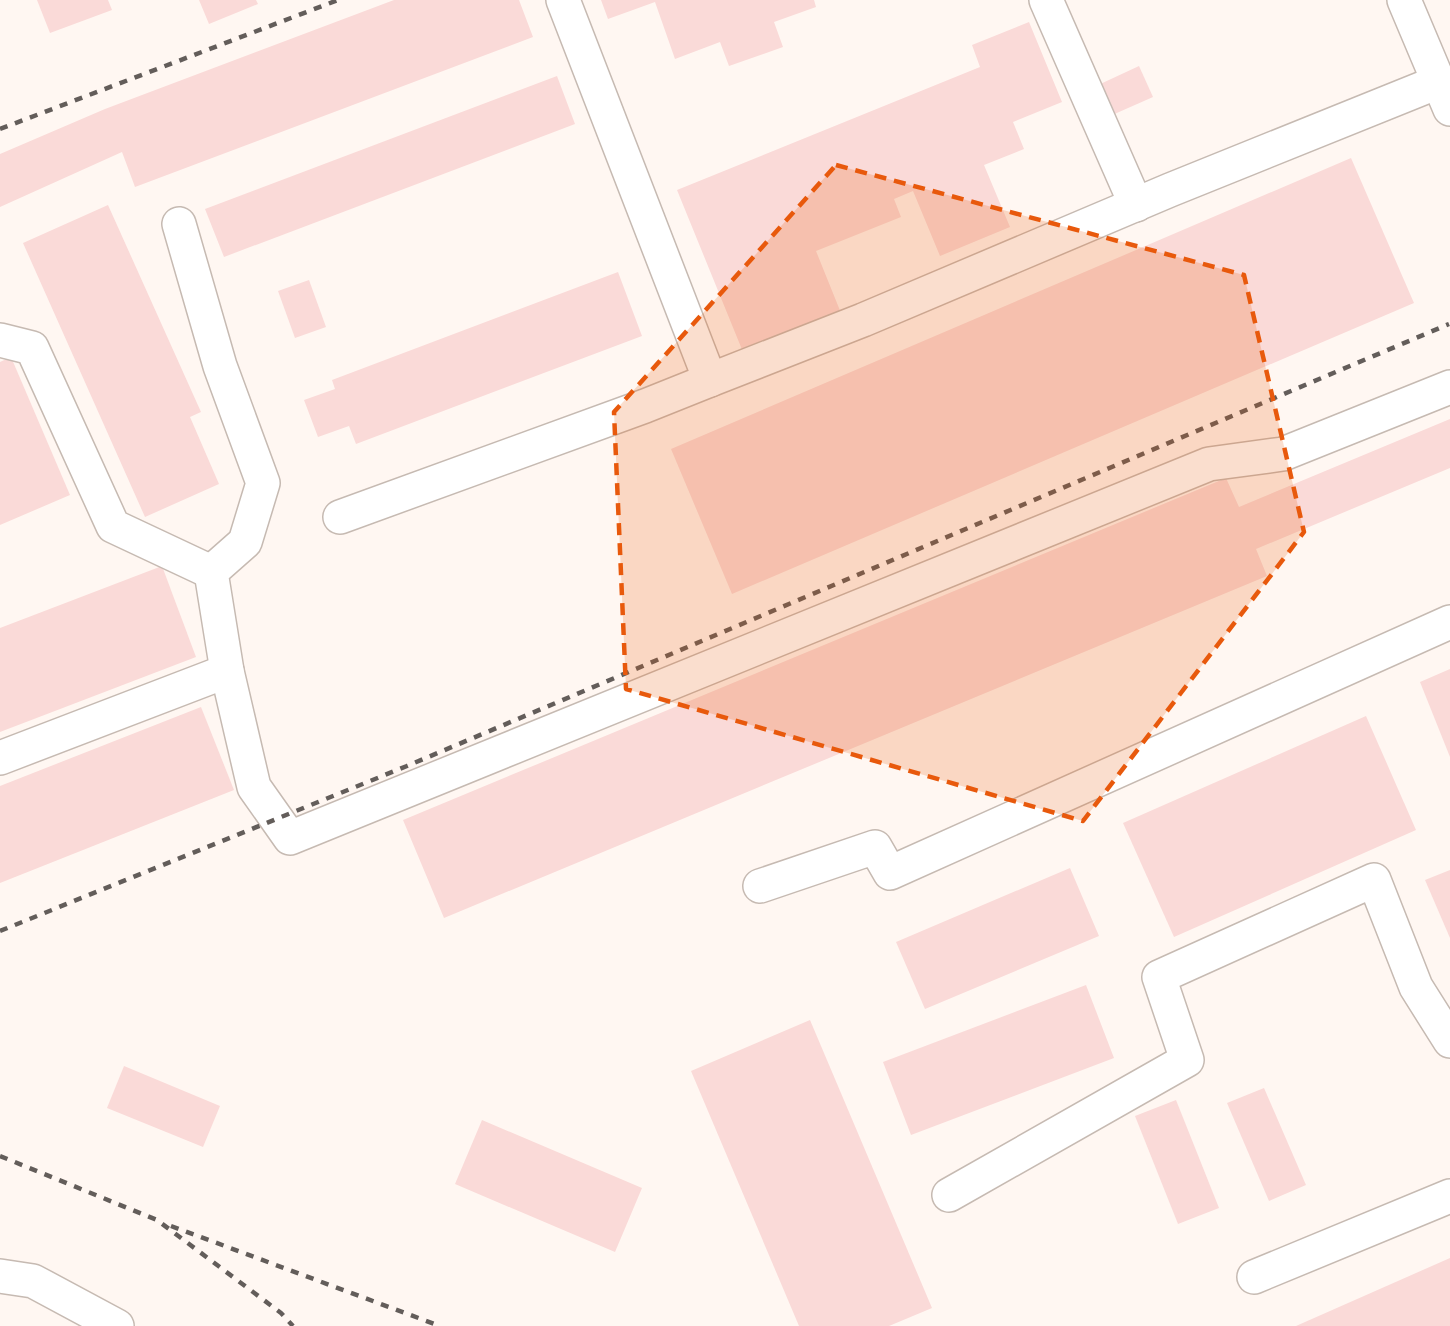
<svg xmlns="http://www.w3.org/2000/svg" width="1450" height="1326" viewBox="0 0 1450 1326" font-family="'Sofia Sans Condensed',sans-serif">
	<style>
		.building { fill: #fadad8 }
		.lines { fill: none; stroke-linecap: round; stroke-linejoin: round }
		.minor-casing { stroke: #c6bab2; stroke-width: 36 }
		.minor { stroke: #fff; stroke-width: 33 }
		.rail { stroke: #635d5a; stroke-width: 4.5; stroke-dasharray: 8 8; stroke-linecap: butt }
		.marked { fill: #e8590c; fill-opacity: 0.2; stroke: #e8590c; stroke-width: 4.5; stroke-dasharray: 12 8; stroke-linejoin: round }
	</style>
	<rect width="100%" height="100%" fill="#fff7f2"/>
	<!-- building -->
	<g class="building">
		<polygon points="37,0 108,0 112,10 50,33"/>
		<polygon points="199,0 256,0 258,4 209,24"/>
		<polygon points="394,0 519,0 533,37 135,187 122,152 0,207 0,154 105,109"/>
		<polygon points="601,0 814,0 816,7 774,22 783,47 729,66 720,42 675,59 655,2 608,19"/>
		<polygon points="1029,22 1062,102 1013,122 1024,149 984,165 1010,227 940,256 913,191 894,199 901,217 816,251 841,313 743,352 677,190 980,67 972,45"/>
		<polygon points="1139,66 1153,97 1110,116 1096,86"/>
		<polygon points="557,76 575,124 224,257 205,209"/>
		<polygon points="1351,158 1414,303 732,594 671,449"/>
		<polygon points="108,205 201,412 190,417 219,484 145,517 23,243"/>
		<polygon points="618,272 642,336 356,444 349,426 318,437 304,400 335,389 332,380"/>
		<polygon points="309,280 326,327 295,338 278,291"/>
		<polygon points="11,357 70,495 0,525 0,362"/>
		<polygon points="1450,419 1450,468 1256,549 1267,576 444,918 403,820 1226,478 1239,507"/>
		<polygon points="162,566 196,657 0,732 0,628"/>
		<polygon points="1450,669 1450,757 1420,682"/>
		<polygon points="201,707 234,790 0,883 0,786"/>
		<polygon points="1366,716 1416,830 1174,937 1123,823"/>
		<polygon points="1070,868 1099,936 925,1009 896,942"/>
		<polygon points="1450,870 1450,938 1425,880"/>
		<polygon points="1086,985 1114,1058 911,1135 883,1062"/>
		<polygon points="810,1020 932,1308 889,1326 799,1326 691,1071"/>
		<polygon points="124,1066 220,1106 203,1147 107,1108"/>
		<polygon points="1264,1088 1306,1185 1269,1201 1227,1103"/>
		<polygon points="1176,1100 1219,1208 1178,1224 1135,1116"/>
		<polygon points="482,1120 642,1188 615,1252 455,1184"/>
		<polygon points="1450,1258 1450,1326 1296,1326"/>
	</g>
	<g class="lines">
		<defs>
			<g id="minor">
				<polyline points="563,0 710,380"/>
				<polyline points="1046,0 1136,205"/>
				<polyline points="1404,0 1450,109"/>
				<polyline points="179,224 220,366 263,483 245,542 211,572 227,671 254,787 290,838 1209,464 1283,454 1450,387"/>
				<polyline points="0,340 32,348 113,526 211,572"/>
				<polyline points="340,517 645,406 710,380 863,320 1170,190 1438,82"/>
				<polyline points="0,758 227,671"/>
				<polyline points="760,886 875,847 890,873 1450,622"/>
				<polyline points="949,1195 1187,1060 1159,977 1374,880 1416,987 1450,1041"/>
				<polyline points="0,1276 33,1281 117,1326"/>
				<polyline points="1254,1277 1450,1196"/>
			</g>
		</defs>
		<!-- minor casing -->
		<use href="#minor" class="minor-casing"/>
		<!-- minor -->
		<use href="#minor" class="minor"/>
		<!-- rail -->
		<g class="rail">
			<polyline points="0,129 338,0"/>
			<polyline points="0,931 407,766 1449,324"/>
			<polyline points="0,1156 157,1220 281,1313 293,1326"/>
			<polyline points="171,1226 440,1326"/>
		</g>
	</g>
	<!-- marked area -->
	<path class="marked" d="M836,165l408,110 60,257 -221,289 -457,-132 -12,-277z"/>
</svg>
